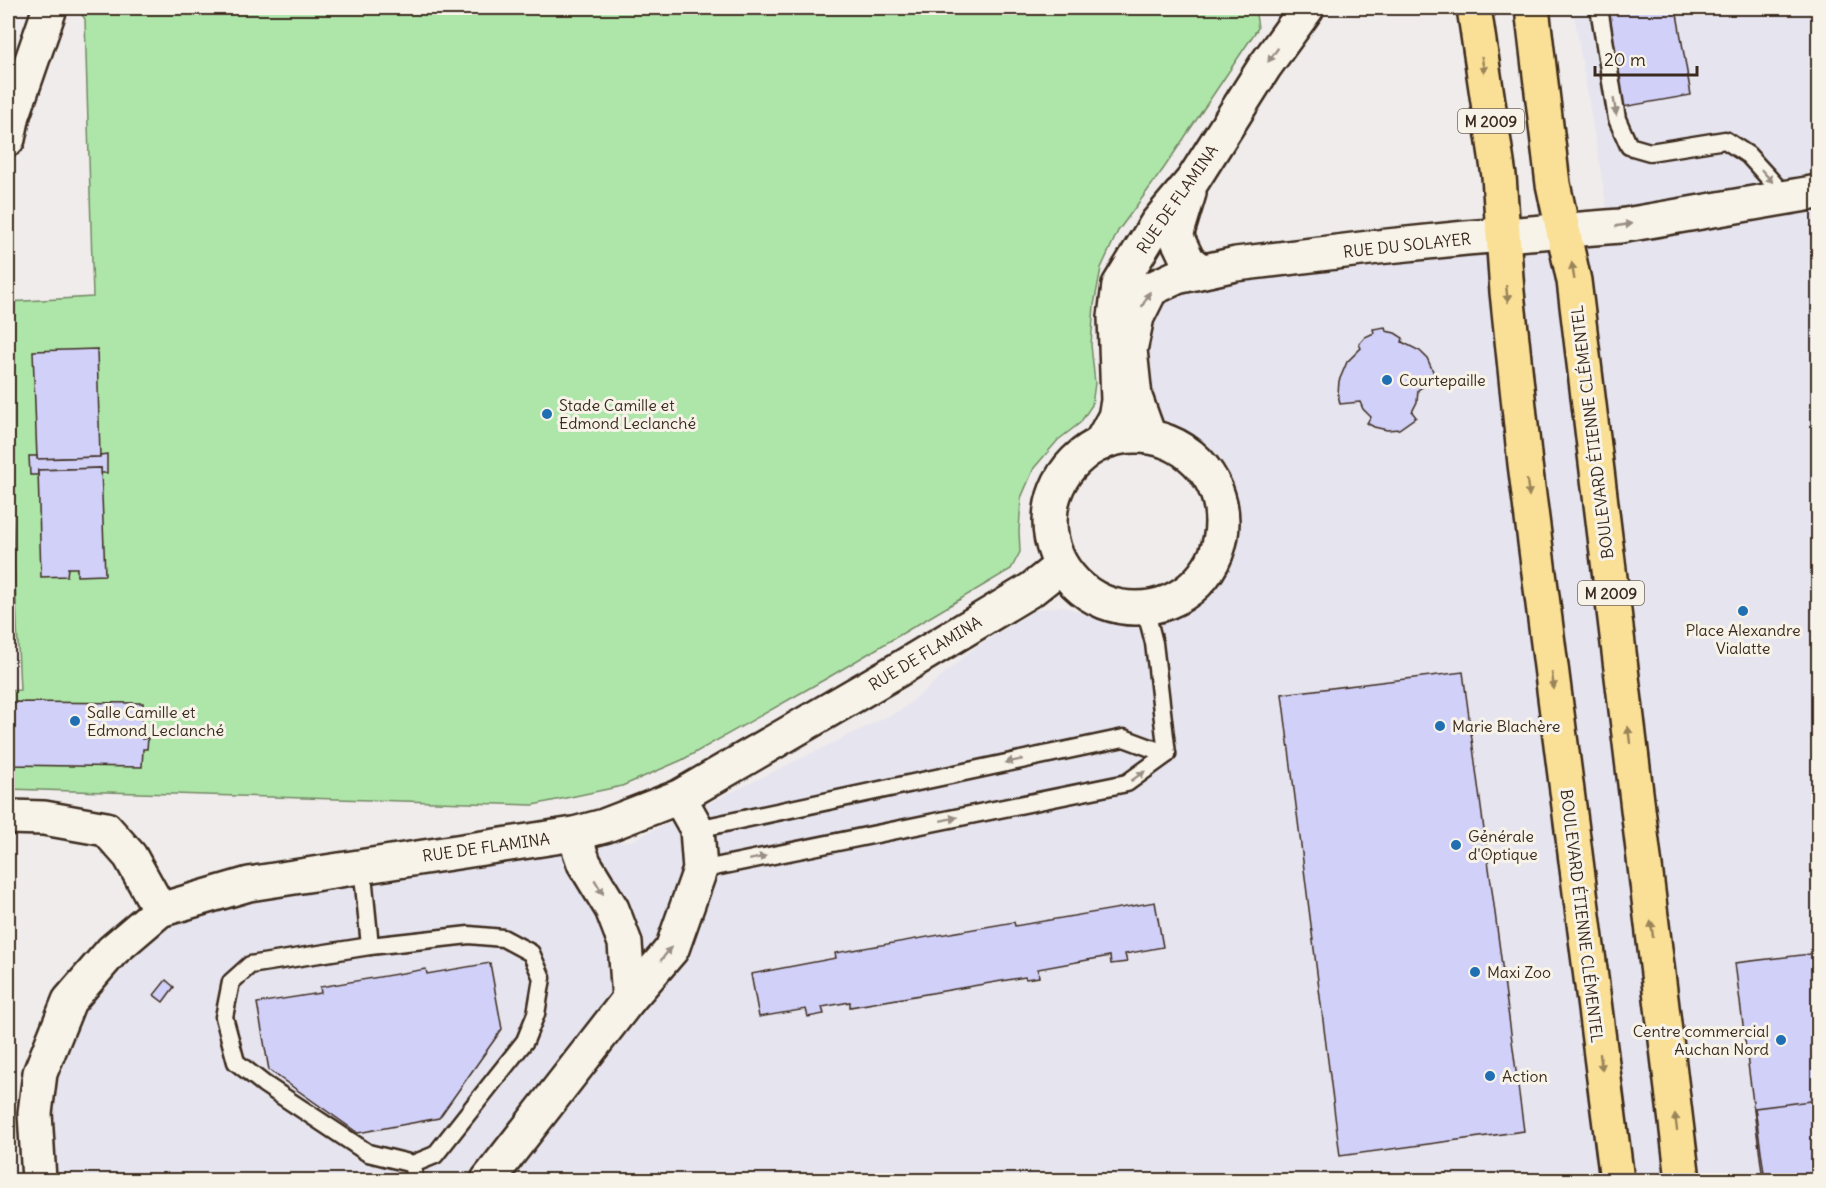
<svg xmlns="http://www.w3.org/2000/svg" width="1826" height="1188" viewBox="0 0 1826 1188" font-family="Delius,sans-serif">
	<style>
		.built { fill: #e6e4ef }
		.green { fill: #aee6aa; stroke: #748864; stroke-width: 1.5 }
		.building { fill: #d1d0f8; stroke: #3b2a1e; stroke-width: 1.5 }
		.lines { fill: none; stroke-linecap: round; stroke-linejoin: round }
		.lane-casing { stroke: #3b2a1e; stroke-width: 21 }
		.street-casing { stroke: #3b2a1e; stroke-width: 38 }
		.secondary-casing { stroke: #3b2a1e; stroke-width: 38 }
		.primary-casing { stroke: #3b2a1e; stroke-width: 38 }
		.lane { stroke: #f7f3e8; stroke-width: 16 }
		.street { stroke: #f7f3e8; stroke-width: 33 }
		.secondary { stroke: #f7f3e8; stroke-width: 33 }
		.primary { stroke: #fadf96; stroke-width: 33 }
		.oneway { fill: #998e83 }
		.oneway2 { fill: #9a845a }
		.poi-dot { fill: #1f6fb2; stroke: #f7f3e8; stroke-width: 2 }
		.labels { text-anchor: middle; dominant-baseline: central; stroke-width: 6; stroke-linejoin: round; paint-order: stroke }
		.shield { fill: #f7f3e8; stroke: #73665b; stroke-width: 1.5 }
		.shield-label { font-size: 15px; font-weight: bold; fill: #3b2a1e }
		.street-label { font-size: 16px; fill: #3b2a1e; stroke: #f7f3e8 }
		.poi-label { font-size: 16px; fill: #3b2a1e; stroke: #f7f3e8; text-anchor: start }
	</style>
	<rect width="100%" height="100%" fill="#efeceb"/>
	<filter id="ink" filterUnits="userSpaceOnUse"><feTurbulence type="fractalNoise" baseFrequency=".0167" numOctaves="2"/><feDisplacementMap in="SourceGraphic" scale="12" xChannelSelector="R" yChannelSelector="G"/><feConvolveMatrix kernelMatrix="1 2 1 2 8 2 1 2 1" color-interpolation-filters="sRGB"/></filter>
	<g filter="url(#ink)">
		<!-- built -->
		<polygon class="built" points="1573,8 1818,8 1818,1180 39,1180 36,1154 69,1001 160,910 362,865 631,841 903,709 973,649 1035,610 1063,606 1105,622 1133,626 1179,614 1210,592 1235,555 1236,517 1222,470 1194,439 1153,417 1140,387 1153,315 1167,296 1203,285 1459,251 1613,244"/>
		<!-- green -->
		<polygon class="green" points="77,8 1255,8 1258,28 1164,168 1118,231 1101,268 1094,305 1091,345 1095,383 1092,405 1080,423 1058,440 1034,468 1021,498 1019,531 1020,552 1011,569 829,677 682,760 622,786 533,805 8,789 8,691 20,690 8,428 8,302 93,297 85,19"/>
		<!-- building -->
		<g class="building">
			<polygon points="1605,8 1676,8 1691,95 1623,107"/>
			<polygon points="1385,327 1386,331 1395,333 1403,338 1402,342 1420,351 1427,358 1436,378 1418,390 1417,402 1412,412 1416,417 1399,429 1387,430 1374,427 1367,423 1371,417 1363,409 1360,402 1340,404 1338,394 1339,381 1347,362 1361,348 1359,344 1365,337 1374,333 1373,329"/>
			<polygon points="97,349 100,457 37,459 33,351"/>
			<polygon points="107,454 107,473 101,473 101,468 38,470 38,475 30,475 29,456 37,456 37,459 100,457 100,455"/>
			<polygon points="101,468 105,575 77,576 77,568 68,568 67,576 41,577 38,470"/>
			<polygon points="1463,672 1524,1131 1340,1156 1282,694"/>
			<polygon points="8,702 143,703 142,739 148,738 147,749 143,749 142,767 8,765"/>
			<polygon points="1155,902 1163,947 1125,954 1127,962 1111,964 1110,956 1038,969 1039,977 1026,979 1025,977 850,1007 850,1002 822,1007 824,1014 808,1017 806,1009 759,1017 751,974 836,958 835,953 1014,922 1015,926"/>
			<polygon points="1818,953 1818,1180 1763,1180 1735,963"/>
			<polygon points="490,963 502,1029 439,1118 358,1133 269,1070 257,1003 321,993 320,987 426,969 427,974"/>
			<polygon points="166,980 174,987 163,1002 154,995"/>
			<polygon points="1818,1100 1818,1180 1765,1180 1755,1108"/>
		</g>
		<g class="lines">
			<defs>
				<g id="lane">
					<polyline points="1599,8 1617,119 1629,146 1650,152 1725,140 1748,155 1787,198"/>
					<polyline points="1145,608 1154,643 1167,754"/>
					<polyline points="697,829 1124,738 1167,754 1127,783 700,870"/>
					<polyline points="362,865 370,946"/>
					<polygon points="469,935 503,938 531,953 542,978 536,1014 525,1041 435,1155 413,1164 368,1153 264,1084 236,1062 224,1017 231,982 250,965 370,946"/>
					<polyline points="413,1164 414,1180"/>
				</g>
				<g id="street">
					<polyline points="8,139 13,115 50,8"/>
					<polyline points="8,817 44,818 106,829 130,856 160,910"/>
					<polyline points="574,834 584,863 612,909 625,943 629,999"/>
					<polyline points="488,1180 629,999 672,949 700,870 697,829 679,797"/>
				</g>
				<g id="secondary">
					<polyline points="1189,193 1176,236 1188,261 1201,271"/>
					<polyline points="1149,436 1135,397 1130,350 1137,317 1151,289 1177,277 1236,264 1378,247 1466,238 1620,226 1818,192"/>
					<circle cx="1136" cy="522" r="86"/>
					<polyline points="1100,444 1115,417 1118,401 1115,317 1119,285 1157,223 1193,180 1265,66 1307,8"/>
					<polyline points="39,1180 35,1113 40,1073 69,1001 112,951 160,910 249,884 574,834 604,826 679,797 896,671 1032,589 1061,566"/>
				</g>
				<g id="primary">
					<polyline points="1474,8 1499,176 1507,292 1525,464 1617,1180"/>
					<polyline points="1532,8 1553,184 1574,281 1683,1180"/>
				</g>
			</defs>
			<!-- lane casing -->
			<use href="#lane" class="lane-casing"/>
			<!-- street casing -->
			<use href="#street" class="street-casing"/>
			<!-- secondary casing -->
			<use href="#secondary" class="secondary-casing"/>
			<!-- primary casing -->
			<use href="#primary" class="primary-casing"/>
			<!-- lane -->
			<use href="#lane" class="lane"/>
			<!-- street -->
			<use href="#street" class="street"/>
			<!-- secondary -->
			<use href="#secondary" class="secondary"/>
			<!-- primary -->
			<use href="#primary" class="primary"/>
		</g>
		<!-- one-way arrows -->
		<defs><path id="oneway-solid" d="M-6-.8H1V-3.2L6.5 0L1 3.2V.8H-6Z" transform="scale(1.5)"/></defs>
		<g class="oneway">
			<use href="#oneway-solid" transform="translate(1273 55) rotate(126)"/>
			<use href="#oneway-solid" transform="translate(1615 107) rotate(81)"/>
			<use href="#oneway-solid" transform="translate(1767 176) rotate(48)"/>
			<use href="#oneway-solid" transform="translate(1624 225) rotate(-8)"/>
			<use href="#oneway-solid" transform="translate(1146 299) rotate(-62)"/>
			<use href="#oneway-solid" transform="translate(1014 761) rotate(168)"/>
			<use href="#oneway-solid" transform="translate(1138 776) rotate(-35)"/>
			<use href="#oneway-solid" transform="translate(949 819) rotate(-12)"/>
			<use href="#oneway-solid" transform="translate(758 858) rotate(-12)"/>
			<use href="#oneway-solid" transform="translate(599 887) rotate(59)"/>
			<use href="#oneway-solid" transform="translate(666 954) rotate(-52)"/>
		</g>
		<g class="oneway2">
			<use href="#oneway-solid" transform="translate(1483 65) rotate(81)"/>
			<use href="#oneway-solid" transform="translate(1573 271) rotate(-99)"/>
			<use href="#oneway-solid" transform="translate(1507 294) rotate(84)"/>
			<use href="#oneway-solid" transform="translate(1528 488) rotate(83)"/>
			<use href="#oneway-solid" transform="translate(1553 681) rotate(83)"/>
			<use href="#oneway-solid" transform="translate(1629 735) rotate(-97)"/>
			<use href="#oneway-solid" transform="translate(1652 929) rotate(-97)"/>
			<use href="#oneway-solid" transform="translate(1601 1062) rotate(83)"/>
			<use href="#oneway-solid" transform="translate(1676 1122) rotate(-97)"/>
		</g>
	</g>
	<!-- markers -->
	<g class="poi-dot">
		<circle cx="1387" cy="380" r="6"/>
		<circle cx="547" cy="414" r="6"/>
		<circle cx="1743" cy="611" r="6"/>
		<circle cx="75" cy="721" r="6"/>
		<circle cx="1440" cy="726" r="6"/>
		<circle cx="1456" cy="845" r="6"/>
		<circle cx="1475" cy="972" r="6"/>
		<circle cx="1781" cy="1040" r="6"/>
		<circle cx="1490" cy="1076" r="6"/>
	</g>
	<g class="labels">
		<!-- shield labels -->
		<g class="shield">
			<rect x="1458" y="109" width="66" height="24" rx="4.5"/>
			<rect x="1578" y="581" width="66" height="24" rx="4.5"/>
		</g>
		<g class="shield-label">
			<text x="1491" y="121">M 2009</text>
			<text x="1611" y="593">M 2009</text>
		</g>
		<!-- street labels -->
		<g class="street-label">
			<text transform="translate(1177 199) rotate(-55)">RUE DE FLAMINA</text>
			<text transform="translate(1407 245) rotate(-6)">RUE DU SOLAYER</text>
			<text transform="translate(1592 432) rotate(-97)">BOULEVARD ÉTIENNE CLÉMENTEL</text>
			<text transform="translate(925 653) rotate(-31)">RUE DE FLAMINA</text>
			<text transform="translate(486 847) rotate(-8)">RUE DE FLAMINA</text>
			<text transform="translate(1582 916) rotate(83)">BOULEVARD ÉTIENNE CLÉMENTEL</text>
		</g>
		<!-- poi labels -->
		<g class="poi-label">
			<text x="1399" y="380">Courtepaille</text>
			<text x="559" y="405">Stade Camille et<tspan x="559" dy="18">Edmond Leclanché</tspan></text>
			<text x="1743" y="630" text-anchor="middle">Place Alexandre<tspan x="1743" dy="18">Vialatte</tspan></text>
			<text x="87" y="712">Salle Camille et<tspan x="87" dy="18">Edmond Leclanché</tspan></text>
			<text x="1452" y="726">Marie Blachère</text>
			<text x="1468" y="836">Générale<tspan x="1468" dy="18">d'Optique</tspan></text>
			<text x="1487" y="972">Maxi Zoo</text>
			<text x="1769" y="1031" text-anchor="end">Centre commercial<tspan x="1769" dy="18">Auchan Nord</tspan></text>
			<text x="1502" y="1076">Action</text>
		</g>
	</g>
	<!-- margin -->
	<rect width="1826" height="1188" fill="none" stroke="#f7f3e8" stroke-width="30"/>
	<rect x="15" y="15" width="1796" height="1158" fill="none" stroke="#3b2a1e" stroke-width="2" filter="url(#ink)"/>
	<!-- scale -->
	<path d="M1595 66v9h102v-9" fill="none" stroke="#3b2a1e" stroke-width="3"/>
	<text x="1604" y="66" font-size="18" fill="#3b2a1e" stroke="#f7f3e8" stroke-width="4.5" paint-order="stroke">20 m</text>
</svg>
